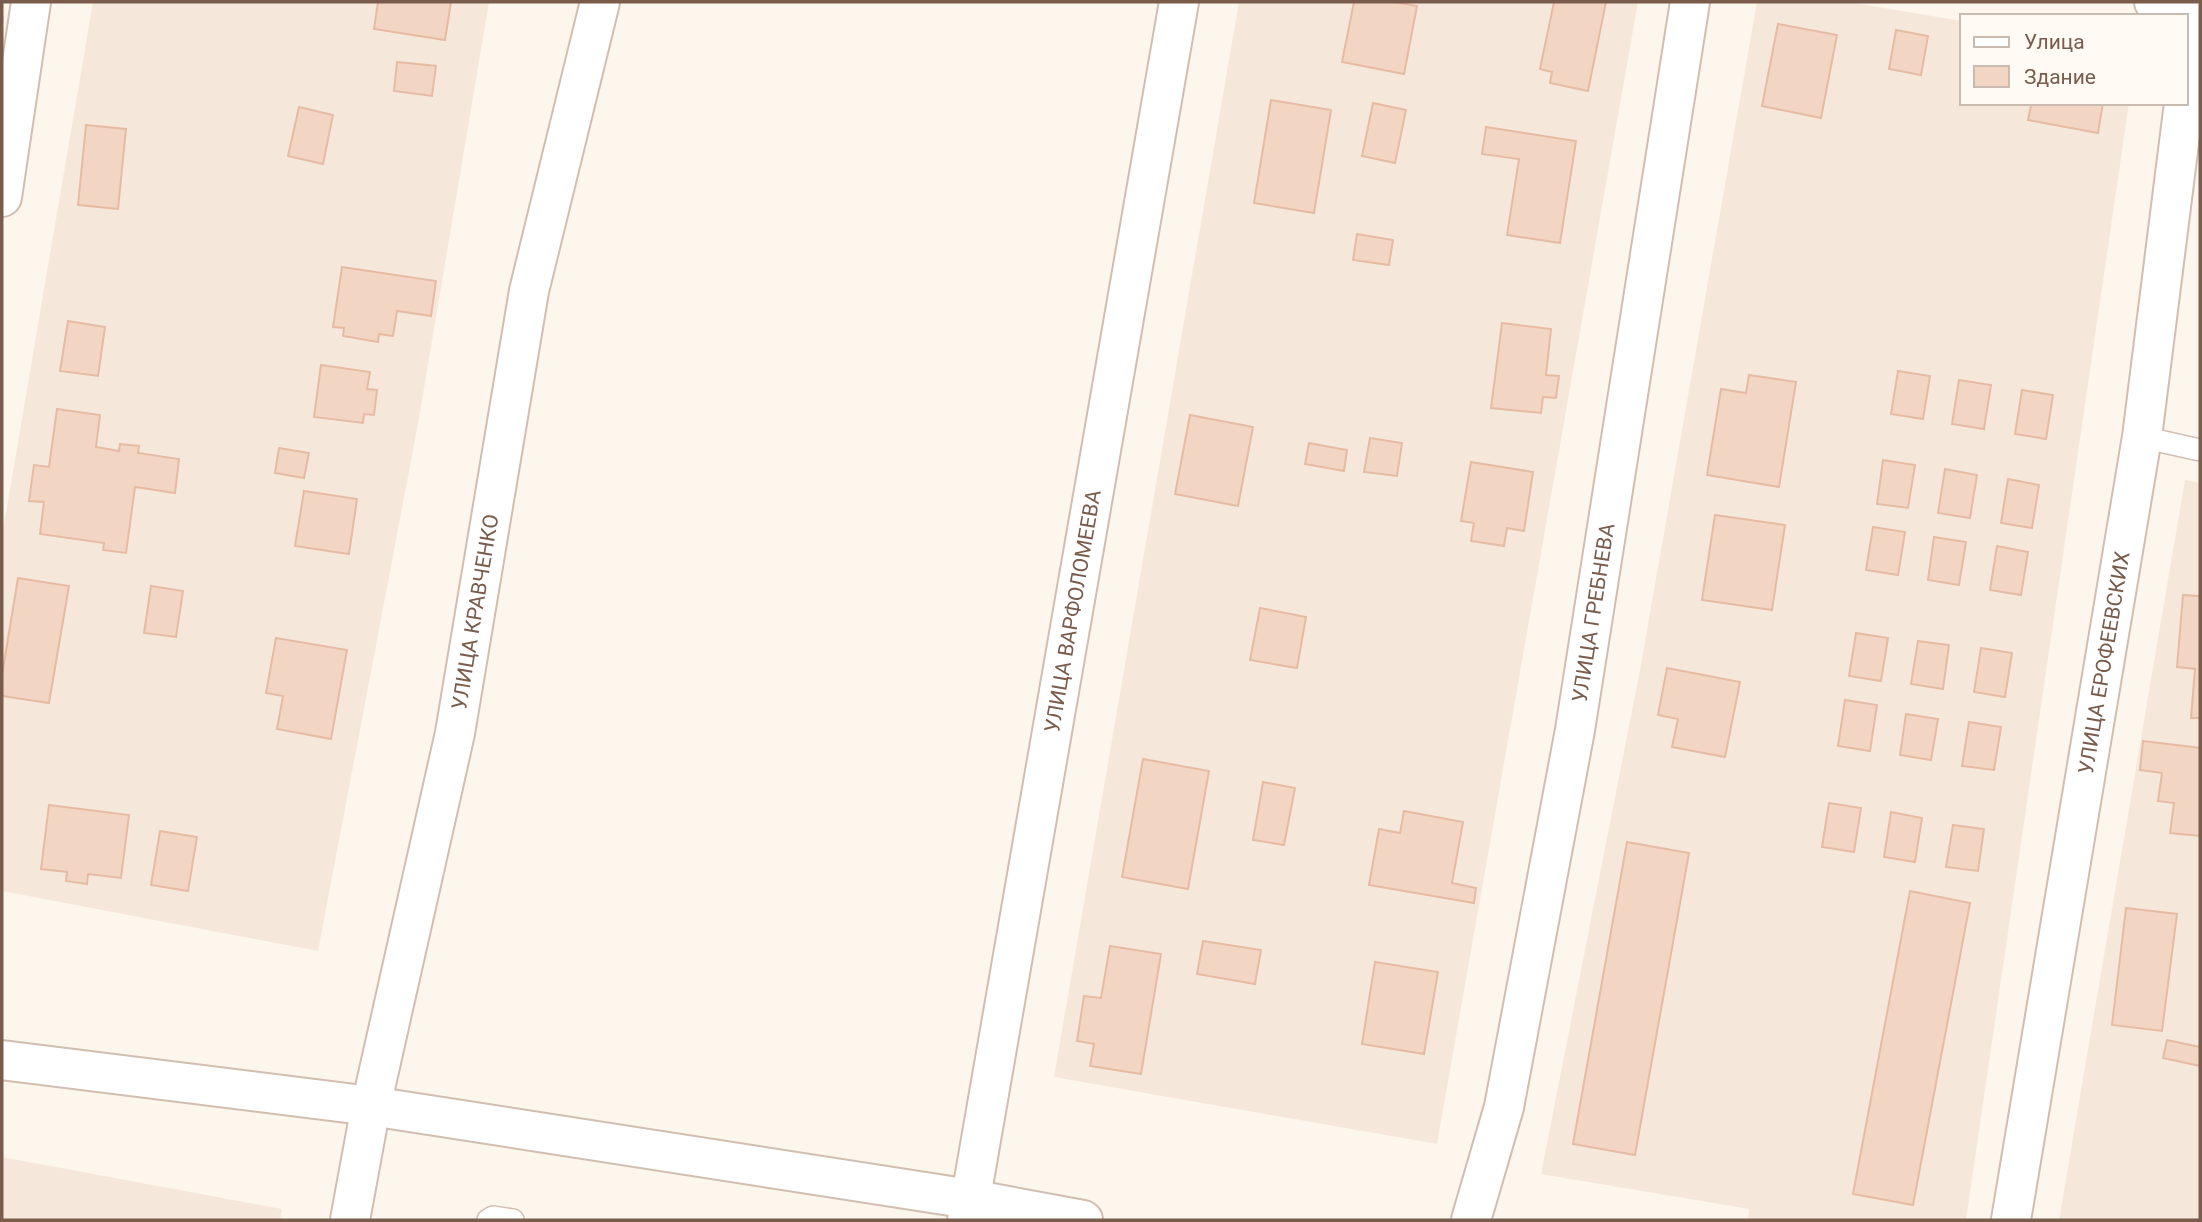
<svg xmlns="http://www.w3.org/2000/svg" width="2202" height="1222" viewBox="0 0 2202 1222" font-family="Roboto,sans-serif">
	<style>
		.residential { fill: #f5e8da }
		.building { fill: #f3d5c3; stroke: #e6bba3; stroke-width: 2 }
		.lines { fill: none; stroke-linecap: round; stroke-linejoin: round }
		.service-casing { stroke: #d1beb0; stroke-width: 24 }
		.minor-casing { stroke: #d1beb0; stroke-width: 42 }
		.service { stroke: #fff; stroke-width: 21 }
		.minor { stroke: #fff; stroke-width: 38 }
		.labels { text-anchor: middle; dominant-baseline: central; stroke-width: 6; stroke-linejoin: round; paint-order: stroke }
		.street-label { font-size: 21px; fill: #7a5c4d; stroke: #fffaf3 }
	</style>
	<rect width="100%" height="100%" fill="#fdf6ec"/>
	<!-- residential -->
	<g class="residential">
		<polygon points="93,2 489,2 418,424 318,951 2,891 2,536"/>
		<polygon points="1239,2 1638,2 1437,1144 1054,1077"/>
		<polygon points="1757,2 1848,2 1962,21 1962,103 2129,103 1966,1220 1748,1220 1749,1209 1541,1174 1640,670"/>
		<polygon points="2185,480 2200,483 2200,1220 2059,1220"/>
		<polygon points="2,1157 282,1209 280,1220 2,1220"/>
	</g>
	<!-- building -->
	<g class="building">
		<polygon points="378,2 451,2 445,40 374,29"/>
		<polygon points="1354,2 1396,2 1417,6 1404,74 1342,62"/>
		<polygon points="1554,2 1606,2 1588,91 1550,83 1552,72 1540,69"/>
		<polygon points="1778,24 1837,35 1821,118 1762,106"/>
		<polygon points="1896,30 1928,36 1921,75 1889,69"/>
		<polygon points="397,62 436,66 432,96 394,91"/>
		<polygon points="1271,100 1331,110 1314,213 1254,203"/>
		<polygon points="1373,103 1406,110 1395,163 1362,156"/>
		<polygon points="2020,103 2103,103 2098,133 2028,120 2031,105"/>
		<polygon points="299,107 333,115 323,164 288,156"/>
		<polygon points="86,125 126,129 118,209 78,205"/>
		<polygon points="1486,127 1576,141 1560,243 1507,235 1519,159 1482,154"/>
		<polygon points="1357,234 1393,240 1389,265 1353,260"/>
		<polygon points="342,267 436,281 431,316 397,311 393,336 379,334 378,342 343,336 344,328 333,327"/>
		<polygon points="68,321 105,327 98,376 60,371"/>
		<polygon points="1502,323 1551,329 1546,375 1559,376 1556,398 1543,397 1541,413 1491,408"/>
		<polygon points="321,365 370,372 367,389 377,390 374,415 364,414 363,423 314,417"/>
		<polygon points="1898,371 1930,376 1923,419 1891,414"/>
		<polygon points="1749,375 1796,382 1779,487 1707,475 1721,389 1746,393"/>
		<polygon points="1959,380 1991,385 1984,429 1952,424"/>
		<polygon points="2022,390 2053,395 2046,439 2015,434"/>
		<polygon points="57,409 100,415 96,447 119,451 120,444 139,446 138,453 179,459 175,493 135,487 126,553 103,550 104,543 40,534 44,502 29,501 34,465 49,467"/>
		<polygon points="1190,415 1253,427 1238,506 1175,494"/>
		<polygon points="1370,438 1402,443 1397,476 1364,472"/>
		<polygon points="1309,443 1347,450 1344,471 1305,464"/>
		<polygon points="279,448 309,453 304,478 275,473"/>
		<polygon points="1883,460 1915,465 1908,508 1877,504"/>
		<polygon points="1471,462 1533,472 1524,531 1507,528 1504,546 1471,541 1474,523 1461,521"/>
		<polygon points="1945,469 1977,475 1970,518 1938,513"/>
		<polygon points="2008,479 2039,485 2032,528 2001,523"/>
		<polygon points="304,491 357,499 349,554 295,546"/>
		<polygon points="1715,515 1785,525 1772,610 1702,600"/>
		<polygon points="1873,527 1905,532 1898,575 1866,570"/>
		<polygon points="1934,537 1966,542 1959,585 1928,580"/>
		<polygon points="1997,546 2028,552 2021,595 1990,590"/>
		<polygon points="18,578 69,586 49,703 2,696 2,675"/>
		<polygon points="151,586 183,591 176,637 144,633"/>
		<polygon points="2183,595 2200,596 2200,718 2191,718 2195,669 2177,667"/>
		<polygon points="1260,608 1306,617 1297,668 1250,660"/>
		<polygon points="1856,633 1888,638 1881,681 1849,676"/>
		<polygon points="276,638 347,650 331,739 277,729 283,696 266,693"/>
		<polygon points="1918,641 1949,645 1943,689 1911,684"/>
		<polygon points="1981,648 2012,653 2005,697 1974,692"/>
		<polygon points="1667,668 1740,682 1725,757 1672,747 1678,719 1658,715"/>
		<polygon points="1845,700 1877,705 1870,751 1838,746"/>
		<polygon points="1906,714 1938,719 1931,760 1900,755"/>
		<polygon points="1969,722 2001,727 1994,770 1962,766"/>
		<polygon points="2143,741 2200,748 2200,836 2170,833 2174,803 2158,801 2162,773 2140,770"/>
		<polygon points="1143,759 1209,771 1188,889 1122,877"/>
		<polygon points="1263,782 1295,788 1284,845 1253,840"/>
		<polygon points="1829,803 1861,808 1854,852 1822,847"/>
		<polygon points="49,805 129,815 121,878 88,874 87,884 66,881 67,872 41,869"/>
		<polygon points="1404,811 1463,822 1452,883 1476,888 1474,903 1369,885 1379,829 1400,833"/>
		<polygon points="1891,812 1922,818 1915,862 1884,857"/>
		<polygon points="1953,825 1984,829 1978,871 1946,867"/>
		<polygon points="160,831 197,837 188,891 151,885"/>
		<polygon points="1627,842 1689,853 1635,1155 1573,1144"/>
		<polygon points="1910,891 1970,903 1913,1205 1853,1194"/>
		<polygon points="2126,908 2177,914 2162,1031 2112,1025"/>
		<polygon points="1203,941 1261,950 1255,984 1197,974"/>
		<polygon points="1110,946 1161,954 1141,1074 1090,1066 1094,1044 1077,1041 1084,996 1101,998"/>
		<polygon points="1375,962 1438,972 1424,1054 1362,1044"/>
		<polygon points="2167,1040 2200,1047 2200,1066 2163,1058"/>
	</g>
	<g class="lines">
		<defs>
			<g id="service">
				<polyline points="2142,437 2200,450"/>
				<polyline points="488,1220 493,1217 513,1220"/>
			</g>
			<g id="minor">
				<polyline points="2154,2 2200,13"/>
				<polyline points="2186,87 2194,2"/>
				<polyline points="2,197 31,2"/>
				<polyline points="2,1060 371,1106 970,1199 1083,1220"/>
				<path id="s1" d="M350,1220l21,-114 84,-373 74,-442 71,-289"/>
				<path id="s2" d="M967,1220l212,-1218"/>
				<path id="s3" d="M1471,1220l33,-113 71,-377 115,-728"/>
				<path id="s4" d="M2011,1220l131,-783 42,-334"/>
			</g>
		</defs>
		<!-- service casing -->
		<use href="#service" class="service-casing"/>
		<!-- minor casing -->
		<use href="#minor" class="minor-casing"/>
		<!-- service -->
		<use href="#service" class="service"/>
		<!-- minor -->
		<use href="#minor" class="minor"/>
	</g>
	<g class="labels">
		<!-- street labels -->
		<g class="street-label">
			<text stroke="none"><textPath href="#s1" startOffset="621">УЛИЦА КРАВЧЕНКО</textPath></text>
			<text stroke="none"><textPath href="#s2" startOffset="618">УЛИЦА ВАРФОЛОМЕЕВА</textPath></text>
			<text stroke="none"><textPath href="#s3" startOffset="620">УЛИЦА ГРЕБНЕВА</textPath></text>
			<text stroke="none"><textPath href="#s4" startOffset="565">УЛИЦА ЕРОФЕЕВСКИХ</textPath></text>
		</g>
	</g>
	<!-- border -->
	<rect width="2202" height="1222" fill="none" stroke="#7a5c4d" stroke-width="7"/>
	<!-- legend -->
	<rect x="1960" y="14" width="228" height="91" fill="#fffaf3" stroke="#cabbb1" stroke-width="2"/>
	<rect x="1974" y="37" width="35" height="10" fill="#ffffff" stroke="#cabbb1" stroke-width="2"/>
	<text x="2024" y="49" font-size="21" fill="#7a5c4d">Улица</text>
	<rect x="1974" y="66" width="35" height="21" fill="#f3d5c3" stroke="#cabbb1" stroke-width="2"/>
	<text x="2024" y="84" font-size="21" fill="#7a5c4d">Здание</text>
</svg>
